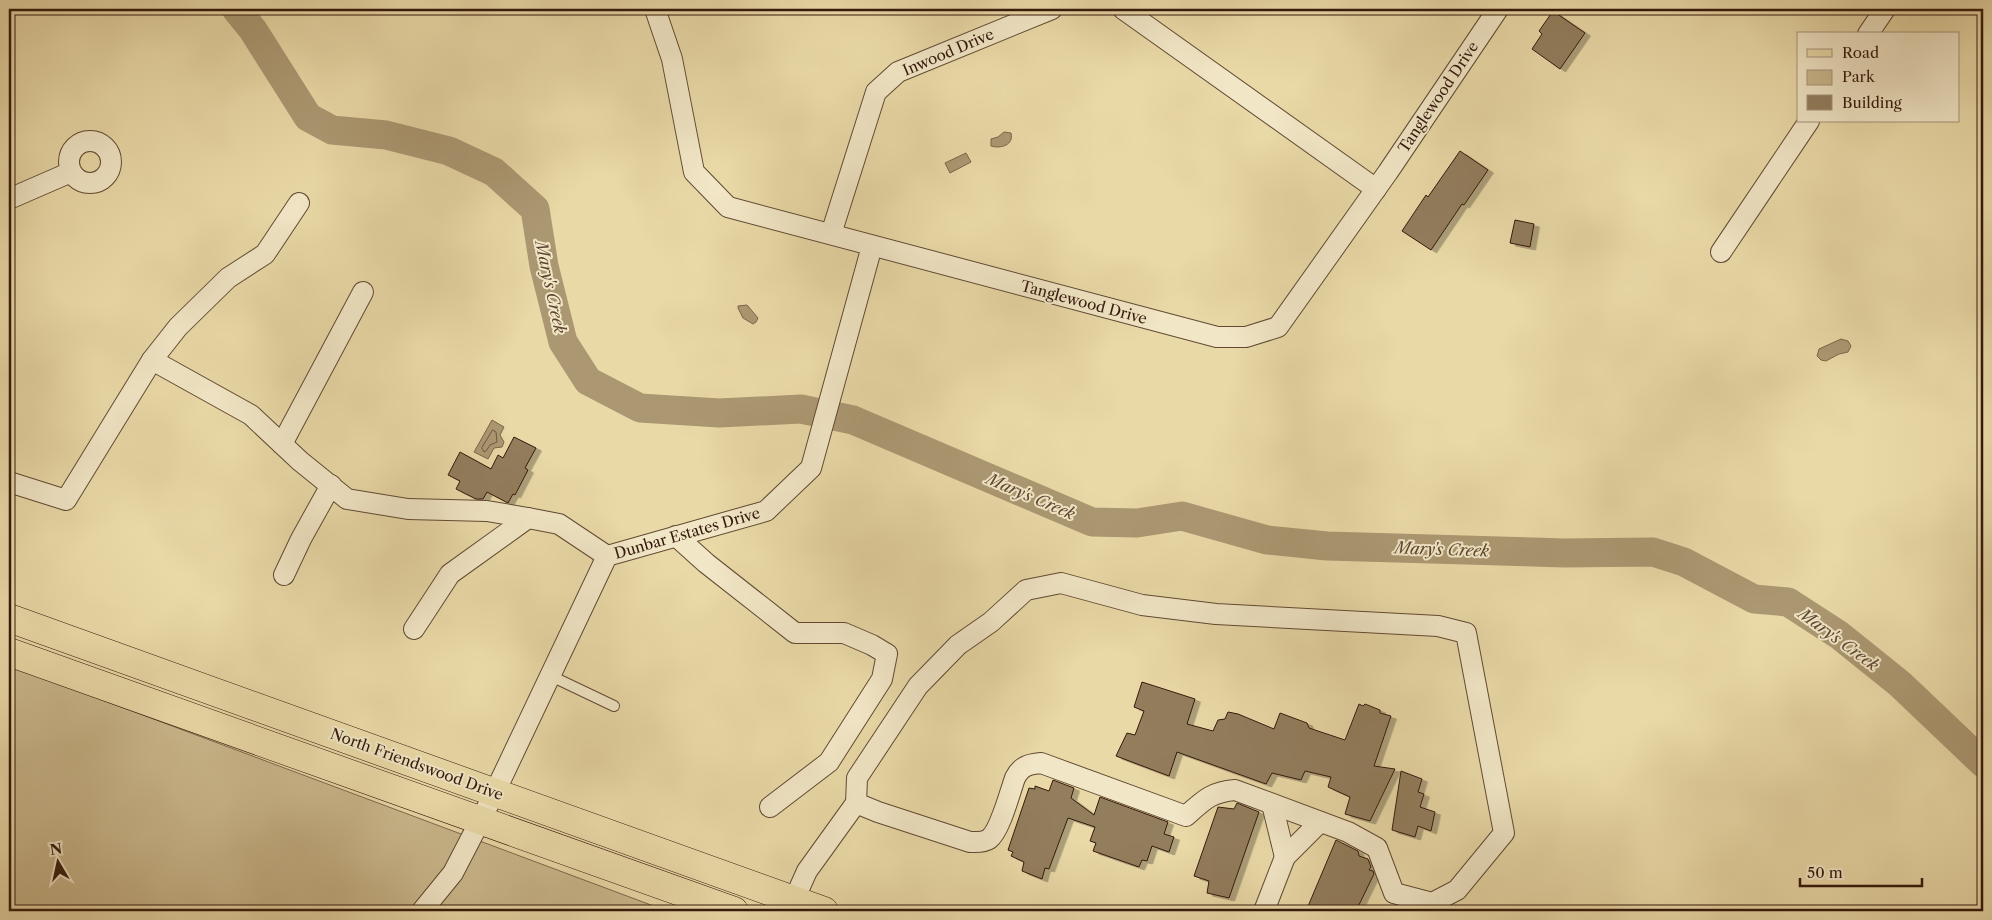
<svg xmlns="http://www.w3.org/2000/svg" width="1992" height="920" viewBox="0 0 1992 920" font-family="'Libre Caslon Text',serif">
	<style>
		.green { fill: #cab88d; stroke: #7f684c }
		.water { fill: #ab9872; stroke: #7b6549 }
		.lines { fill: none; stroke-linecap: round; stroke-linejoin: round }
		.shore { stroke: #70583f; stroke-width: 1 }
		.river { stroke: #ab9872; stroke-width: 29 }
		.building { fill: #927d5d; stroke: #34190c; filter: url(#shadow) }
		.lane-casing { stroke: #614933; stroke-width: 12 }
		.street-casing { stroke: #614933; stroke-width: 22 }
		.primary-casing { stroke: #34190c; stroke-width: 29 }
		.lane { stroke: #f1e6c6; stroke-width: 10 }
		.street { stroke: #f1e6c6; stroke-width: 20 }
		.primary { stroke: #e9d9a7; stroke-width: 28 }
		.labels { text-anchor: middle; dominant-baseline: central; stroke-width: 4; stroke-linejoin: round; paint-order: stroke }
		.street-label { font-size: 15px; fill: #34190c; stroke: #f1e6c6 }
		.water-label { font-size: 16px; font-style: italic; fill: #5e4530; stroke: #f1e6c6 }
	</style>
	<defs>
		<filter id="shadow"><feDropShadow dx="5.5" dy="3" stdDeviation="0" flood-color="#0004"/></filter>
	</defs>
	<rect width="100%" height="100%" fill="#e9d9a7"/>
	<filter id="stains"><feTurbulence type="fractalNoise" baseFrequency=".004" numOctaves="4"/><feColorMatrix values="0 0 0 0 .2 0 0 0 0 .09 0 0 0 0 .02 0 0 0 .5 -.17"/></filter>
	<radialGradient id="worn" r=".72"><stop offset=".6" stop-color="#630" stop-opacity="0"/><stop offset="1" stop-color="#630" stop-opacity=".3"/></radialGradient>
	<!-- green -->
	<polygon class="green" points="9,665 667,911 9,911"/>
	<!-- water -->
	<g class="water">
		<path d="M1004,132l7,1c3,12 -10,16 -20,13v-7l7,-2z"/>
		<polygon points="966,153 971,162 950,173 945,163"/>
		<polygon points="747,305 758,318 756,322 753,324 743,318 738,308 738,306"/>
		<polygon points="1841,339 1848,341 1851,346 1848,352 1839,354 1826,361 1821,360 1817,356 1819,349"/>
		<polygon points="492,420 504,427 500,435 504,442 502,447 494,448 488,459 474,452"/>
	</g>
	<g class="lines">
		<!-- shore -->
		<polygon class="shore" points="493,430 496,432 497,442 490,445 486,451 484,452 482,448"/>
		<!-- river -->
		<polyline class="river" points="236,9 253,30 308,117 332,130 386,135 449,151 494,172 535,209 544,266 563,342 588,381 640,408 719,413 801,409 853,420 1092,522 1137,523 1182,516 1267,540 1327,546 1565,553 1653,552 1684,562 1754,599 1788,602 1839,635 1900,684 1983,763"/>
	</g>
	<!-- building -->
	<g class="building">
		<polygon points="1553,11 1585,33 1560,69 1532,49 1542,34 1539,31"/>
		<polygon points="1460,151 1488,170 1464,205 1462,204 1431,250 1402,231 1426,195 1428,197"/>
		<polygon points="1515,220 1534,224 1530,247 1510,243"/>
		<polygon points="514,437 536,448 525,468 528,470 515,495 513,494 508,503 487,492 483,499 476,499 456,489 460,481 448,475 460,452 491,469 498,455 503,458"/>
		<polygon points="1142,682 1195,699 1187,724 1213,731 1218,720 1225,719 1228,712 1238,714 1274,729 1280,713 1307,723 1309,728 1345,740 1359,704 1363,706 1365,704 1380,710 1380,713 1391,716 1374,766 1395,769 1370,821 1345,814 1350,797 1328,787 1331,777 1305,771 1301,780 1272,773 1266,784 1177,752 1169,776 1116,756 1127,733 1135,735 1144,711 1134,707"/>
		<polygon points="1401,771 1422,779 1418,792 1424,794 1420,807 1435,812 1431,831 1418,826 1415,837 1392,830"/>
		<polygon points="1053,780 1074,788 1071,798 1094,815 1100,797 1168,822 1164,834 1174,837 1169,852 1152,846 1147,861 1142,860 1139,867 1093,851 1096,843 1090,841 1095,827 1068,818 1049,869 1045,868 1042,879 1022,871 1024,862 1011,856 1013,852 1008,850 1029,788 1035,789 1035,786 1049,791"/>
		<polygon points="1237,803 1259,812 1229,898 1207,893 1209,881 1194,876 1218,807 1234,809"/>
		<polygon points="1336,840 1358,851 1359,856 1368,859 1371,867 1369,870 1373,871 1374,874 1356,911 1306,911"/>
	</g>
	<g class="lines">
		<defs>
			<polyline id="lane" points="551,676 614,706"/>
			<g id="street">
				<polyline points="655,9 672,59 694,172 728,207 1217,337 1246,337 1278,327 1388,172 1498,9"/>
				<polyline points="1123,9 1376,189"/>
				<polyline points="1868,34 1885,9"/>
				<circle cx="90" cy="162" r="21"/>
				<polyline points="9,199 71,172"/>
				<polyline points="831,234 876,92 898,72 1052,9"/>
				<polyline points="1721,252 1809,121"/>
				<polyline points="152,360 251,415 300,461 347,499 408,509 487,511 528,518"/>
				<polyline points="282,444 363,292"/>
				<polyline points="9,482 66,500 152,360 178,327 228,278 265,254 299,203"/>
				<polyline points="676,536 706,563 795,633 844,633 872,645 887,654 882,679 829,762 770,807"/>
				<polyline points="284,575 301,539 331,485"/>
				<polyline points="414,629 450,574 528,518 559,524 607,556"/>
				<polyline points="1272,804 1285,857"/>
				<path d="M794,900l13,-29 49,-68 1,-25 61,-92 40,-41 33,-23 35,-32 35,-7 81,22 74,9 222,12 28,7 38,200 -47,57 -25,13 -38,-10 -17,-45 -29,-16 -113,-42c-24,2 -31,10 -49,26l-145,-53c-12,1 -20,3 -26,15 -5,14 -15,53 -26,61 -6,4 -13,3 -19,3l-92,-30 -22,-9"/>
				<polyline points="422,911 453,873 495,792 607,556 766,511 811,468 872,246"/>
				<polyline points="1264,911 1285,857 1320,822"/>
			</g>
			<g id="primary">
				<polyline points="9,618 824,911"/>
				<polyline points="9,652 734,911"/>
			</g>
		</defs>
		<!-- lane casing -->
		<use href="#lane" class="lane-casing"/>
		<!-- street casing -->
		<use href="#street" class="street-casing"/>
		<!-- primary casing -->
		<use href="#primary" class="primary-casing"/>
		<!-- lane -->
		<use href="#lane" class="lane"/>
		<!-- street -->
		<use href="#street" class="street"/>
		<!-- primary -->
		<use href="#primary" class="primary"/>
	</g>
	<g class="labels">
		<!-- street labels -->
		<g class="street-label">
			<text transform="translate(948 52) rotate(-23)">Inwood Drive</text>
			<text transform="translate(1438 97) rotate(-56)">Tanglewood Drive</text>
			<text transform="translate(1084 302) rotate(15)">Tanglewood Drive</text>
			<text transform="translate(687 533) rotate(-16)">Dunbar Estates Drive</text>
			<text transform="translate(417 764) rotate(20)">North Friendswood Drive</text>
		</g>
		<!-- water labels -->
		<g class="water-label">
			<text transform="translate(551 287) rotate(78)">Mary's Creek</text>
			<text transform="translate(1031 496) rotate(23)">Mary's Creek</text>
			<text transform="translate(1442 549) rotate(2)">Mary's Creek</text>
			<text transform="translate(1839 639) rotate(36)">Mary's Creek</text>
		</g>
	</g>
	<!-- margin -->
	<rect width="1992" height="920" fill="none" stroke="#e9d9a7" stroke-width="30"/>
	<rect x="10" y="10" width="1972" height="900" fill="none" stroke="#34190c" stroke-width="2.5"/>
	<rect x="15" y="15" width="1962" height="890" fill="none" stroke="#34190c"/>
	<!-- legend -->
	<rect x="1797" y="32" width="162" height="90" fill="#f1e6c6" stroke="#a5947c"/>
	<rect x="1807" y="49" width="25" height="8" fill="#e9d9a7" stroke="#a5947c"/>
	<text x="1842" y="58" font-size="15" fill="#34190c">Road</text>
	<rect x="1807" y="70" width="25" height="15" fill="#cab88d" stroke="#a5947c"/>
	<text x="1842" y="82" font-size="15" fill="#34190c">Park</text>
	<rect x="1807" y="95" width="25" height="15" fill="#927d5d" stroke="#a5947c"/>
	<text x="1842" y="108" font-size="15" fill="#34190c">Building</text>
	<!-- north arrow -->
	<g transform="translate(58 862) rotate(351)" stroke="#f1e6c6" stroke-width="4" paint-order="stroke">
	<path d="M0-4L9 19L0 12L-9 19Z" fill="#34190c"/>
	<text y="-8" font-size="14" font-weight="bold" text-anchor="middle" fill="#34190c">N</text>
	</g>
	<!-- scale -->
	<path d="M1800 878v8h122v-8" fill="none" stroke="#34190c" stroke-width="2.5"/>
	<text x="1807" y="878" font-size="15" fill="#34190c" stroke="#f1e6c6" stroke-width="4" paint-order="stroke">50 m</text>
	<rect width="100%" height="100%" filter="url(#stains)"/>
	<rect width="100%" height="100%" fill="url(#worn)"/>
</svg>
